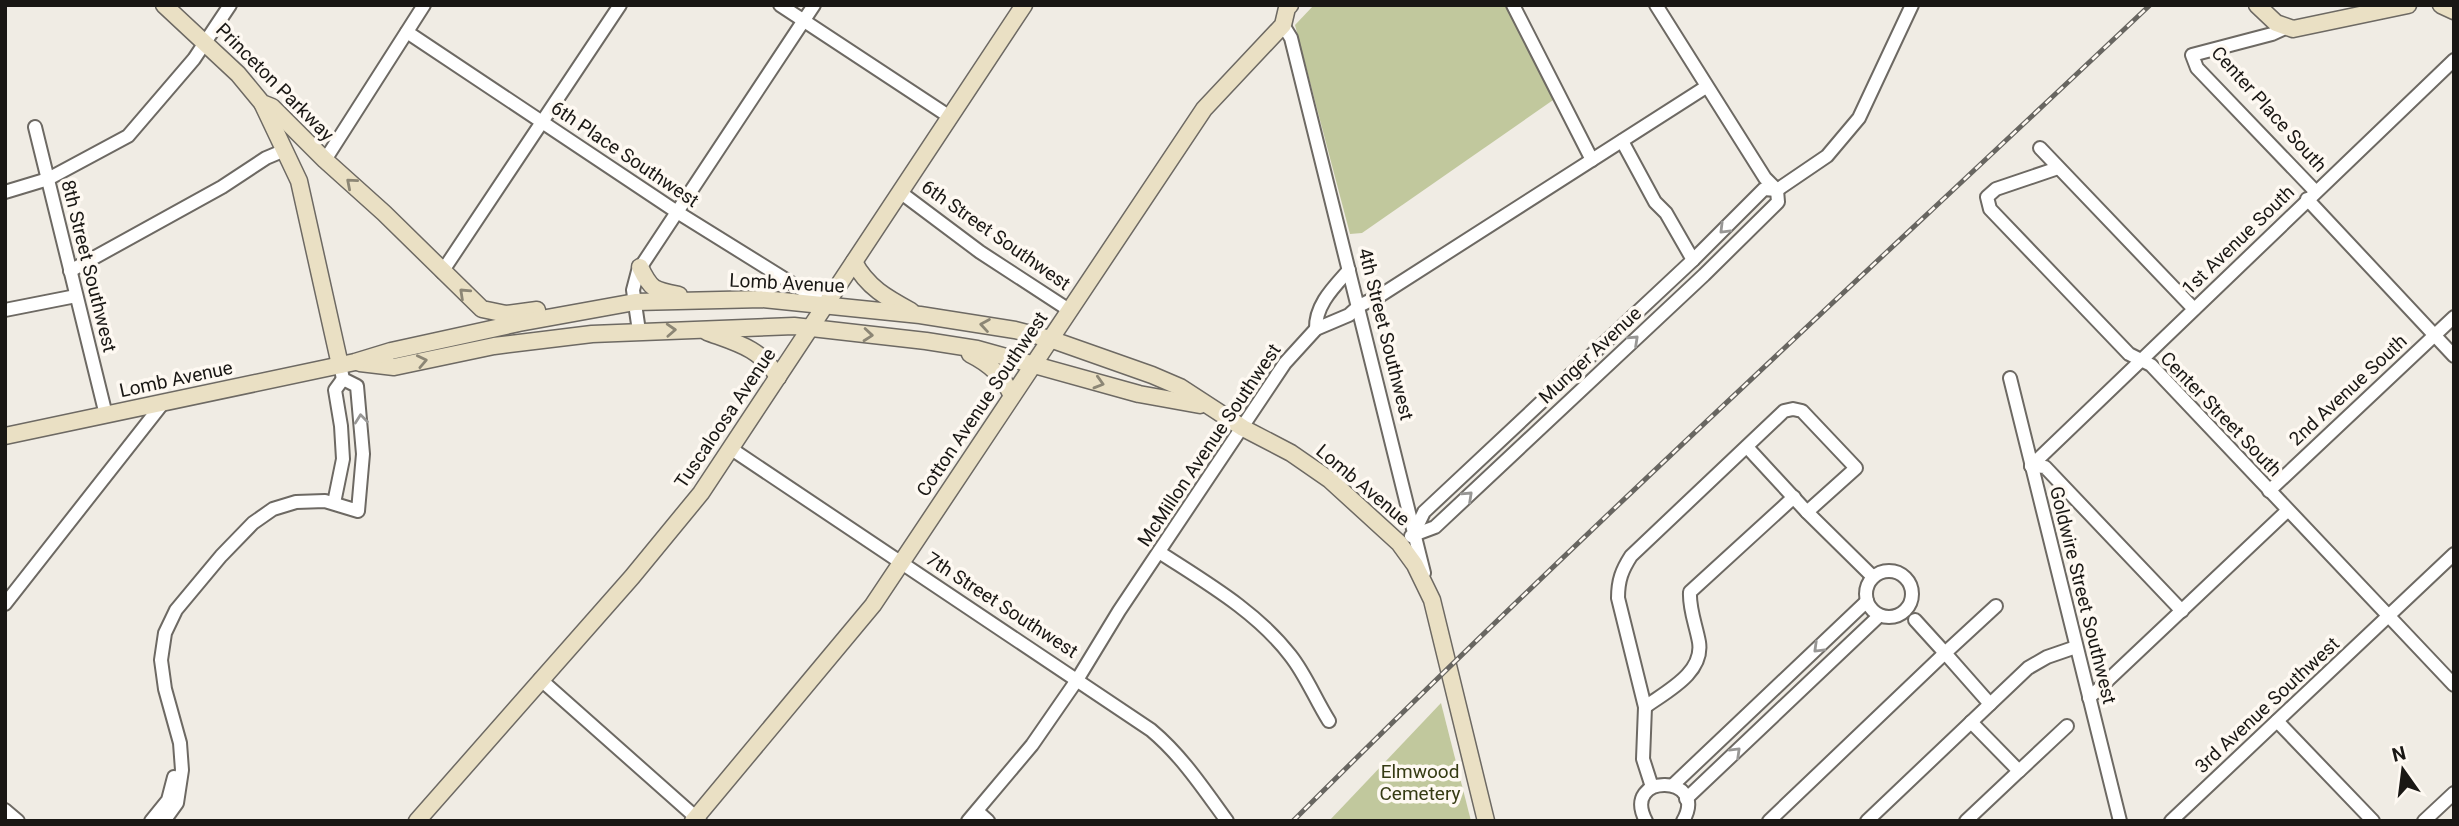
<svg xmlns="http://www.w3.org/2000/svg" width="2459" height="826" viewBox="0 0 2459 826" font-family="Roboto,sans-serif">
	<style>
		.green { fill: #c1c89d }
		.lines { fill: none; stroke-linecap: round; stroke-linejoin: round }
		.street-casing { stroke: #6d6963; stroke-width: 16 }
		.secondary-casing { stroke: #6d6963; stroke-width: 19 }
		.street { stroke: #fff; stroke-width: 12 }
		.secondary { stroke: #eae0c4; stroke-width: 16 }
		.rail-casing { stroke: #686661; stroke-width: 5 }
		.rail { stroke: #fef9f2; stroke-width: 2.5; stroke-dasharray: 8; stroke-linecap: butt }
		.oneway { stroke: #8c8675 }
		.oneway2 { stroke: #989795 }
		.labels { text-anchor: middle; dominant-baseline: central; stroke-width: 7; stroke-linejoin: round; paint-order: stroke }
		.street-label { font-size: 19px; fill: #191714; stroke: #fef9f2 }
		.park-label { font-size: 19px; fill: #353b13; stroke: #fef9f2 }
	</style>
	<rect width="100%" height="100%" fill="#f0ece4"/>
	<!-- green -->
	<g class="green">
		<polygon points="1314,5 1507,5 1556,98 1362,233 1350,234 1295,25"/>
		<polygon points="1441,703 1471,821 1329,821"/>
	</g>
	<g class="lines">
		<defs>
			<g id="street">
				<polyline points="780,5 950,117"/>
				<polyline points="1513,5 1592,160"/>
				<polyline points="1656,5 1765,178 1777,190"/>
				<polyline points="1283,25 1291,38 1424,573"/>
				<polyline points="2285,28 2272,34 2192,55 2197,68 2315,191"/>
				<polyline points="407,32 677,212 825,304"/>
				<polyline points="35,127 106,415"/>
				<polyline points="1622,141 1655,202 1666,213 1693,260"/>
				<polyline points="2040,148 2194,309"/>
				<polyline points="325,160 424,5"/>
				<polyline points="2058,168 1996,189 1987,197 1990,209 2129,354 2151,365 2454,685"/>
				<polyline points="5,192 48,179 128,136 194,59 230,5"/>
				<polyline points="900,192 980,252 1069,310"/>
				<polyline points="2307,199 2454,356"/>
				<polyline points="70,271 222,187 266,158 285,150"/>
				<polyline points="442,272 620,5"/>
				<polyline points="5,310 76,296"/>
				<path d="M1316,329c-1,-24 18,-42 33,-59"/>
				<polyline points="639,331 633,290 638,271 814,5"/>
				<polyline points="2010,378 2120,821"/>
				<polyline points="1747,447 1807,512"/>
				<path d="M730,448l421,282c31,26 52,58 76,91"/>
				<polyline points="2031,466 2454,60"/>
				<polyline points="2031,466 2045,467 2182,611"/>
				<polyline points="2269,491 2454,317"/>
				<polyline points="334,503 343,459 341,426 335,390 343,379"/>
				<polyline points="1413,535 1424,512 1693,260 1764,189 1777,190 1827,156 1859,118 1912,5"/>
				<polyline points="1411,536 1435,527 1704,275 1778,202 1777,190"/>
				<path d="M1159,552c46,30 97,59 131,103 16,20 25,44 39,66"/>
				<circle cx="1889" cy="594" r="23"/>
				<polyline points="5,604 163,403"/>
				<polyline points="1915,620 1945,653 1996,606"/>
				<polyline points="540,679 700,821"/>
				<polyline points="2089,698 2287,511"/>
				<path d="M1645,707c22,-16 59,-34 54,-65 -3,-17 -10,-33 -9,-50l104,-95"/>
				<polyline points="2277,721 2373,821"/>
				<polyline points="2019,771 2067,726"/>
				<polyline points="1673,785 1867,601"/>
				<path d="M1652,787l-9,-28 2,-52 -27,-109c0,-18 4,-28 13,-42l153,-145 9,-2 9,2 54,57 -49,44 66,65"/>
				<polyline points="1686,799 1879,616"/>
				<polyline points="5,810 18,821"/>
				<polyline points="977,811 988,821"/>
				<polyline points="151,821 168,800 174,777"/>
				<polyline points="164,821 177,803 182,770 180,743 165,689 161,660 165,633 176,610 221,556 253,523 273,509 296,502 325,501 358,511 363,454 357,386 343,379 340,365"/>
				<polyline points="968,821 1032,745 1077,680 1119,611 1285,363 1316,329 1349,315 1359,306 1381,295 1706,87"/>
				<path d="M1646,821c-26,-49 64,-47 37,0"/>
				<polyline points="1769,821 1945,653 1990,704"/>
				<polyline points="1867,821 2028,668 2047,657 2076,647"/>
				<polyline points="1966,821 2019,771 1971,722"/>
				<polyline points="2171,821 2454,554"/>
				<polyline points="2424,821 2454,793"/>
			</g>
			<g id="secondary">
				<polyline points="164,5 238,74 262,103 272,107 325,160 384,213 482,309 506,314 537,310"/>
				<polyline points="2257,5 2276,23 2293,29 2408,5"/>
				<polyline points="2441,5 2454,11"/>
				<polyline points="263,105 299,181 340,365"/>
				<path d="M854,262c13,25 33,36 57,49"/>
				<path d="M640,267c11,23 14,23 39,28"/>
				<path d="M707,332c30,11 53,16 71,45"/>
				<path d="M970,354c20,10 33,22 42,42"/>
				<polyline points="360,363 394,367 494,346 592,334 794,326 926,341 977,349 1139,394 1200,405"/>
				<polyline points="5,436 355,362 391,351 519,323 635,302 763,299 920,315 1015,330 1050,339 1152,375 1180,387 1243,428 1291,453 1330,480 1399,543 1415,565 1432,600 1486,821"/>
				<polyline points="417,821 632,577 701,493 1024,5"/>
				<polyline points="693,821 873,605 1204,109 1283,25 1287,8 1290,5"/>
			</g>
		</defs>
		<!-- street casing -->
		<use href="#street" class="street-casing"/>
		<!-- secondary casing -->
		<use href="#secondary" class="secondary-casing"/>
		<!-- street -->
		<use href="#street" class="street"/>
		<!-- secondary -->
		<use href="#secondary" class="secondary"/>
		<defs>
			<path id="rail" d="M1293,821c279,-279 570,-545 857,-816"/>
		</defs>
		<!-- rail casing -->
		<use href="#rail" class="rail-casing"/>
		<!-- rail -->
		<use href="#rail" class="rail"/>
	</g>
	<!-- one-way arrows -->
	<defs><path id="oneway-chevron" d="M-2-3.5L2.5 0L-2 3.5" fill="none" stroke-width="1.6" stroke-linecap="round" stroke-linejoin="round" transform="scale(1.75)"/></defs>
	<g class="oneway">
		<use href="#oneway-chevron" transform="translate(351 183) rotate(-139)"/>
		<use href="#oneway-chevron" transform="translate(464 293) rotate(-137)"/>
		<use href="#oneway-chevron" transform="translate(985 325) rotate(-171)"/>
		<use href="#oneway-chevron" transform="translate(671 330) rotate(-3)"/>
		<use href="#oneway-chevron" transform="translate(868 335) rotate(5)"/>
		<use href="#oneway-chevron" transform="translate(422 361) rotate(-12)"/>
		<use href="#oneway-chevron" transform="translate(1099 383) rotate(16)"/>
	</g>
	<g class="oneway2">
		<use href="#oneway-chevron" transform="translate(1724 229) rotate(135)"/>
		<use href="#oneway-chevron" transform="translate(1634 340) rotate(-43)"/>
		<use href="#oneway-chevron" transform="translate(361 419) rotate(-96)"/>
		<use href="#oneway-chevron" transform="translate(1468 496) rotate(-43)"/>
		<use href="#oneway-chevron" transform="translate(1818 648) rotate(136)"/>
		<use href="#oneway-chevron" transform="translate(1736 752) rotate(-44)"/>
	</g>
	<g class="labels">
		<!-- street labels -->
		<g class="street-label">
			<text transform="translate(275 82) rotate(45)">Princeton Parkway</text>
			<text transform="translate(2269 109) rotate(48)">Center Place South</text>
			<text transform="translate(625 154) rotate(34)">6th Place Southwest</text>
			<text transform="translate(996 235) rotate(35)">6th Street Southwest</text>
			<text transform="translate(2238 240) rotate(-44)">1st Avenue South</text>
			<text transform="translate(89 266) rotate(76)">8th Street Southwest</text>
			<text transform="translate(787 283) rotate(3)">Lomb Avenue</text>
			<text transform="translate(1386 334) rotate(76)">4th Street Southwest</text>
			<text transform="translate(1590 355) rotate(-43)">Munger Avenue</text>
			<text transform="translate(176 379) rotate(-12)">Lomb Avenue</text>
			<text transform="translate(2348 390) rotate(-43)">2nd Avenue South</text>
			<text transform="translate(982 404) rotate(-56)">Cotton Avenue Southwest</text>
			<text transform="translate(2221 414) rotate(46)">Center Street South</text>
			<text transform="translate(725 418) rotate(-56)">Tuscaloosa Avenue</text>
			<text transform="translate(1209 445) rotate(-56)">McMillon Avenue Southwest</text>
			<text transform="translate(1363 485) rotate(40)">Lomb Avenue</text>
			<text transform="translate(2083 595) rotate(76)">Goldwire Street Southwest</text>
			<text transform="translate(1002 605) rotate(33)">7th Street Southwest</text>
			<text transform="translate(2267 705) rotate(-43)">3rd Avenue Southwest</text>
		</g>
		<!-- park labels -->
		<g class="park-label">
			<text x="1420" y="771">Elmwood<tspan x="1420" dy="22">Cemetery</tspan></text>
		</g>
	</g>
	<!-- border -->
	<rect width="2459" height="826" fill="none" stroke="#191714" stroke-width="14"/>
	<!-- north arrow -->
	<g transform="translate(2403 770) rotate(346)" stroke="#fef9f2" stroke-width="5" paint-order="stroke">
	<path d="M0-5L12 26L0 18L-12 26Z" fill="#191714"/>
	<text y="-10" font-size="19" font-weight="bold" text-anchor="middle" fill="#191714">N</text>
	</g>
</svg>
